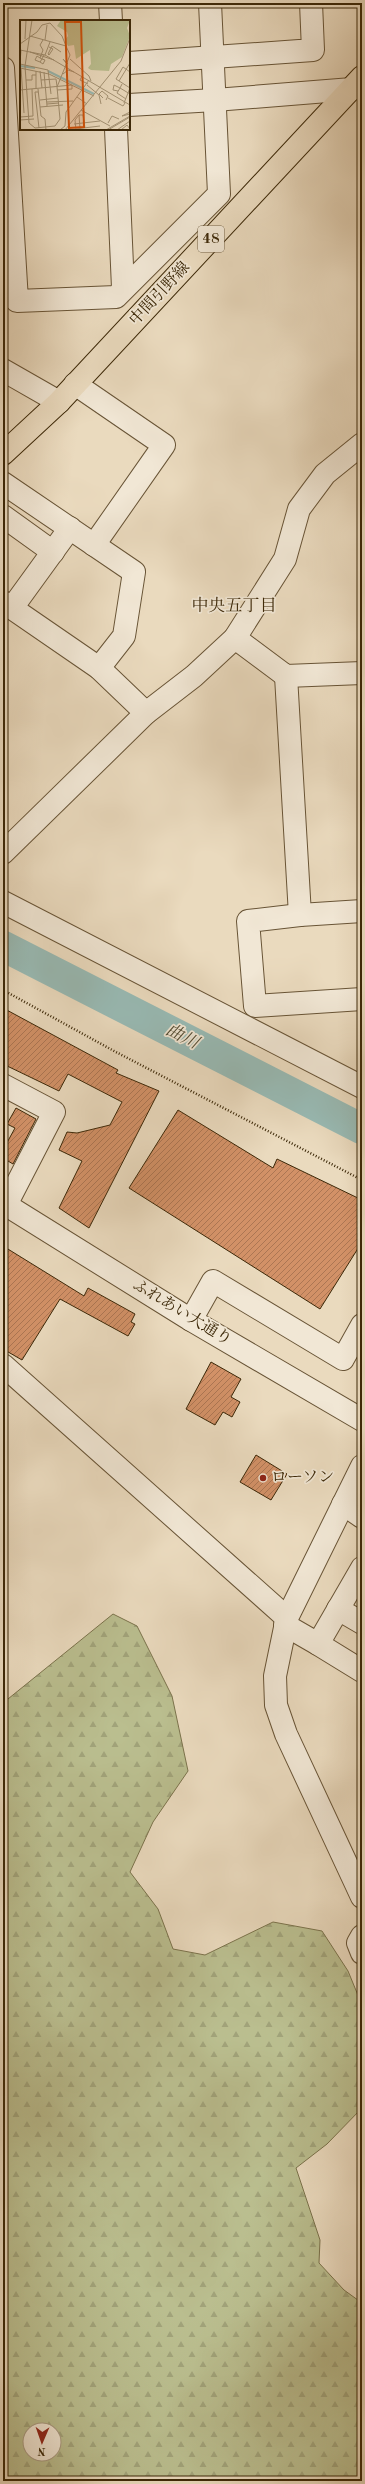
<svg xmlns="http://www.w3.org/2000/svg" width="365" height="2484" viewBox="0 0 365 2484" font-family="'Old Standard TT','Noto Serif JP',serif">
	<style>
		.forest { fill: url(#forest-firs); stroke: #7b734c; fill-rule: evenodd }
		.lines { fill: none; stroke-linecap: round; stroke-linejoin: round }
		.river { stroke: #98bab4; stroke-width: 31 }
		.building { fill: url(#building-hatch); stroke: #3c2808 }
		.minor-casing { stroke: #685436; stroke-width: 24 }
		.major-casing { stroke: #3c2808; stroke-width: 24 }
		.path { stroke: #3c2808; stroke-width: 2.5; stroke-dasharray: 1 2; stroke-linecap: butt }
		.minor { stroke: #f1e7d5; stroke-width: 22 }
		.major { stroke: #eadabe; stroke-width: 22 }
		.poi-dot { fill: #8f2418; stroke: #f1e7d5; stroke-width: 1.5 }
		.labels { text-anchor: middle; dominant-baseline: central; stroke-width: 3.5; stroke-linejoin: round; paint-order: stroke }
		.shield { fill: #f1e7d5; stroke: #726146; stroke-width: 1 }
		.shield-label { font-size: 15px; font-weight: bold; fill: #3c2808 }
		.street-label { font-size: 16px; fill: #3c2808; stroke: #f1e7d5 }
		.poi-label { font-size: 16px; fill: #3c2808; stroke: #f1e7d5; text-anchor: start }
		.neighbourhood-label { font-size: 17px; fill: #3c2808; stroke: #f1e7d5 }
		.water-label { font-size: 17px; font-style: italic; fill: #534c33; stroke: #f1e7d5 }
		.inset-river { fill: none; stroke: #98bab4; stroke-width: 2 }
		.inset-road { fill: none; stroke: #a49375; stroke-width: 1 }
		.view { fill: #ce520b; fill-opacity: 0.15; stroke: #ce520b; stroke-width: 2 }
		.inset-edge { fill: none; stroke: #3c2808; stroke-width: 2 }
	</style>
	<defs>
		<pattern id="forest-firs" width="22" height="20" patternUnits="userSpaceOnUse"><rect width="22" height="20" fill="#babe8f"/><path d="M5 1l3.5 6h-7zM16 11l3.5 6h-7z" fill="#a1a37a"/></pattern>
		<pattern id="building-hatch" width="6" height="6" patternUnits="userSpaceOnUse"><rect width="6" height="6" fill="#d29167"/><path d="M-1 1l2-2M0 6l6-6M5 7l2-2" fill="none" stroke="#ac7653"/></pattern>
	</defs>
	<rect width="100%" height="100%" fill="#eadabe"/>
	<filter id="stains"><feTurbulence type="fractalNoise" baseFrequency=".005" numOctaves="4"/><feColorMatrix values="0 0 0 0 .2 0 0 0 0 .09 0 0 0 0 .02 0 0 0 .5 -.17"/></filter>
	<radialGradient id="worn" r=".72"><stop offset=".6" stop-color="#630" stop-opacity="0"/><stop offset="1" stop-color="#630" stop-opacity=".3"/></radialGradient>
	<!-- forest -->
	<path class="forest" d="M113,1614l24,12 35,70 16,75 -35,51 -23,50 28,37 15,40 32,6 68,-33 49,9 26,40 14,34v103l-35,36 -31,24 24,72 -1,23 25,27 18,13v178h-359v-778zM30,2430h24v24h-24z"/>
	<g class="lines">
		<!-- river -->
		<polyline class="river" points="3,946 362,1129"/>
	</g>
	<!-- building -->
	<g class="building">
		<polygon points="3,1008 118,1070 116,1073 159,1091 89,1228 59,1208 82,1161 59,1150 67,1132 77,1133 110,1125 122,1102 68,1074 59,1091 3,1064"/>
		<polygon points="16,1108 36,1119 13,1164 3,1158 3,1150 15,1128 7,1124"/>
		<polygon points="178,1110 273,1168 277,1159 362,1200 362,1242 320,1309 129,1188"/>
		<polygon points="3,1246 84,1296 88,1288 135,1314 131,1322 135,1324 128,1336 60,1299 22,1360 3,1349"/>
		<polygon points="211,1362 241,1379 231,1397 240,1402 232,1417 223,1412 215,1425 186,1409"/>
		<polygon points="256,1455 287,1474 271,1500 240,1482"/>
	</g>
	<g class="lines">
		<defs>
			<g id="minor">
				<polyline points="110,3 111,21"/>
				<polyline points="129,63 313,50 311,3"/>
				<polyline points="3,68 17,301 116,297 219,194 210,3"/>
				<polyline points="129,105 215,100 352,89"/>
				<polyline points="116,129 123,288"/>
				<polyline points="3,370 59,402"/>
				<polyline points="75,384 164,445 94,545"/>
				<polyline points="3,483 134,572 124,636 99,668"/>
				<polyline points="3,516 53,552"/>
				<polyline points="3,602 99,668 146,713"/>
				<polyline points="12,608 70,528"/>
				<polyline points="235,638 286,676 362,673"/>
				<polyline points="286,676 300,915"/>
				<polyline points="3,853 146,713 194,676 235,638 285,559 299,509 325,474 362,444"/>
				<polyline points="3,902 362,1087"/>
				<polyline points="362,911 300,915 248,921 255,1006 362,999"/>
				<polyline points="3,1085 54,1112 6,1205"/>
				<polyline points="3,1203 191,1320 362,1420"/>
				<polyline points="191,1320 213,1281 343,1359 362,1325"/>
				<polyline points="3,1365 287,1618"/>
				<polyline points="362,1466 287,1618 275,1676 276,1705 286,1734 362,1897"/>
				<polyline points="343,1504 362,1517"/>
				<polyline points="338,1609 362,1623"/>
				<polyline points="285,1625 318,1644 362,1568"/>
				<polyline points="318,1644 362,1671"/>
				<polyline points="362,1936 358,1943 362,1953"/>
			</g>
			<polyline id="major" points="3,454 59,402 362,77"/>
		</defs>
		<!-- minor casing -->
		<use href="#minor" class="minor-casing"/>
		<!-- major casing -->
		<use href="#major" class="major-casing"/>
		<!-- path -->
		<polyline class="path" points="3,990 114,1051 362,1180"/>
		<!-- minor -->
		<use href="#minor" class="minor"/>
		<!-- major -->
		<use href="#major" class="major"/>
	</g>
	<!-- markers -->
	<circle class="poi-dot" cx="263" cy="1478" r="4"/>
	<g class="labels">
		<!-- shield labels -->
		<rect class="shield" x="198" y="226" width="26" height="26" rx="3"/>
		<g class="shield-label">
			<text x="211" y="239">48</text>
		</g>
		<!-- street labels -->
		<g class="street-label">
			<text transform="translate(160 294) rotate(-47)">中間引野線</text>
			<text transform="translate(182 1313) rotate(31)">ふれあい大通り</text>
		</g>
		<!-- poi labels -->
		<g class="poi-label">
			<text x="271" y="1478">ローソン</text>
		</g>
		<!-- neighbourhood labels -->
		<g class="neighbourhood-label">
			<text x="234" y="606">中央五丁目</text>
		</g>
		<!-- water labels -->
		<g class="water-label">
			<text transform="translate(182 1037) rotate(27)">曲川</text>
		</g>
	</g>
	<!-- overview -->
	<g transform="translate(20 20)">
		<rect width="110" height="110" fill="#eadabe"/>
		<path d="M41,0h69l-3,8 3,8 -8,21 -11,7 -2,7 -18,-1 -3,-2 3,-4 -1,-14 -14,9 -2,-14 -6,1 -3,-6 3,-4 -1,-4 -10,-6z" fill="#babe8f"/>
		<path class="inset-river" d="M0,46l15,2M28,51l46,23"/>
		<path class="inset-road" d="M10,16l36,10 4,9 -13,32 3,32 -5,7 -20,2 -6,-5 -4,-57 7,-46M5,19l1,-19M23,20l-3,5 3,5 -3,8 2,1 3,1 -2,4 -3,-2 2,-3 2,-4M25,20l2,-15M0,24l17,-12 5,-7 8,-2 12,13 4,10M29,27l4,2 -4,6 -1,-1 4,-8 9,6M0,30l25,5 85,50M10,32l24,8M25,35l5,-13M20,38l-3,-2 -2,4 5,2M50,39l19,17 2,5M0,43l1,-13M46,43l-3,-4 5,5M0,44l28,6 3,24M0,48l29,6 45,22M1,48l3,45M20,51l2,17M24,52l3,34M110,52l-7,-5 -7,12 14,9M43,54l5,-4 6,2M62,56l-2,4 8,4M6,60h6v-5h4M21,60l15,-1 1,7M99,61l11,-18M102,64l-2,4 10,6M67,65l12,10 2,9M16,69v-18M18,69l3,27 4,3 1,11M0,70l52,-5v4l-15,1M98,71l-5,-1 1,-5 6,3 -3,5 9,6M18,72h-3l4,36M57,77l10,7M83,78l-4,-4 3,-3 6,5 -2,4M88,78l15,8 2,-3M20,80l18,-2M27,82l26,-1M104,83l6,-15M27,84l12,-1M20,87l23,-2M61,90l29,16M110,92l-8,4 8,-2M59,95l1,14M0,97l13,-1 -1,-27M0,100l14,-1M88,103l4,-7 7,3M54,104l26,-3M40,110l5,-4 1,-14 23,-32M45,110l56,-69 9,-23M47,110l33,-4M56,110l-1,-10 4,-5h4l2,13M86,110l24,-14M88,110l22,-13M97,110l13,-9M101,110l6,-5 3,4"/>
		<path class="view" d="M45,2h16l3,105 -15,1z"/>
		<rect width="110" height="110" class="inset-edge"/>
	</g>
	<!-- margin -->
	<rect width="365" height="2484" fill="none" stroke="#eadabe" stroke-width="16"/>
	<rect x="4" y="4" width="357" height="2476" fill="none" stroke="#3c2808" stroke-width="2"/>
	<rect x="8" y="8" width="349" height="2468" fill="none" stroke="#3c2808"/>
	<!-- north arrow -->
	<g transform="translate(42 2442) rotate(182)"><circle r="19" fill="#f1e7d5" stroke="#a99b83"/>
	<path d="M0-3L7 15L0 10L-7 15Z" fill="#8f2418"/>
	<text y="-6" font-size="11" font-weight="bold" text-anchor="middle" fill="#3c2808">N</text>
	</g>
	<rect width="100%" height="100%" filter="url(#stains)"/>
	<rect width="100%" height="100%" fill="url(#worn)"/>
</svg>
